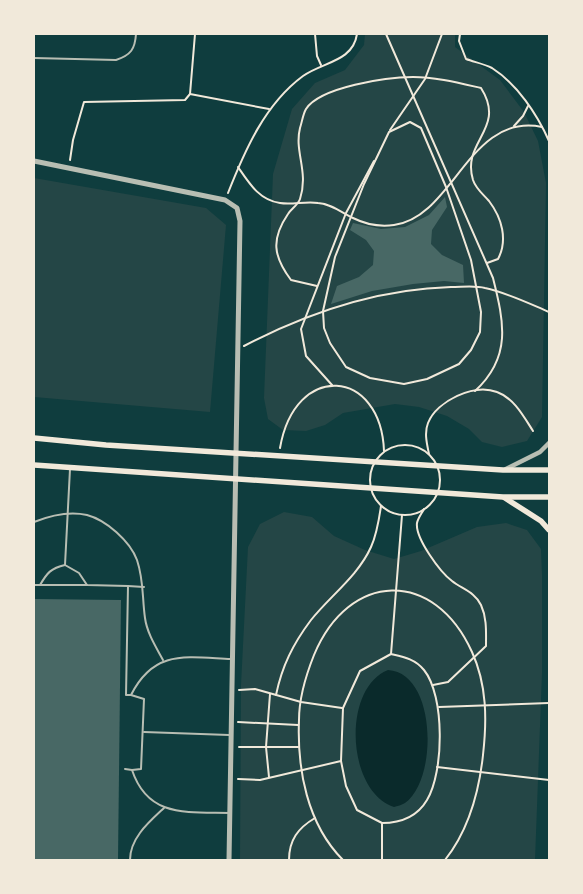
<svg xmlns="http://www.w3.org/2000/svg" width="583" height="894" viewBox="0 0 583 894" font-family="'DejaVu Sans',sans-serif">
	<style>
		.green { fill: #244646 }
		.water { fill: #0a2a2b }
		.building { fill: #486865 }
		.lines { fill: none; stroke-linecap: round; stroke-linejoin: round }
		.path { stroke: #f1e9da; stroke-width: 2 }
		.service { stroke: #b8beb3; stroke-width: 2 }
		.minor { stroke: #b8beb3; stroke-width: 4.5 }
		.tertiary { stroke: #b8beb3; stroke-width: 5 }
		.secondary { stroke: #f1e9da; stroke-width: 5.5 }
	</style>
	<rect width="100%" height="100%" fill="#0f3d3e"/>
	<!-- green -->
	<g class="green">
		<polygon points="365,34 455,34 455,47 500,80 524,112 538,141 546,183 542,417 527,441 502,447 482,442 469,429 447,416 419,407 395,404 343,413 325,425 306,431 283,430 268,419 264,398 273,174 292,109 315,83 345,70 364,45"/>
		<polygon points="34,178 206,208 226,225 210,412 34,397"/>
		<polygon points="284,512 312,517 334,536 365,550 394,559 421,551 477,527 506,523 527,530 541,549 542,575 542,673 535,860 240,860 241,685 248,547 260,524"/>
	</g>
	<!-- water -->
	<path class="water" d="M388,670c49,3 50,110 17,133 -3,2 -8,3 -11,4 -48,-16 -52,-119 -6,-137z"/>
	<!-- building -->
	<g class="building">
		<polygon points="445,197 447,207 432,230 431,244 442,255 463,265 464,283 444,281 413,284 372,291 331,304 337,286 359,277 373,265 374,251 366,240 350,230 353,223 381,229 405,227 429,215"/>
		<polygon points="34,599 121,600 118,860 34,860"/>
	</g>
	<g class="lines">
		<!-- path -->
		<g class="path">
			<polyline points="315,34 317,56 321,65"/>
			<path d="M386,34l107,244c11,44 19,79 -18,113"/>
			<path d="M460,34l-1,7 7,18c8,3 18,5 26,9 25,16 45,46 57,73"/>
			<polyline points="190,94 269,109"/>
			<polygon points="410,122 421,128 446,187 471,260 481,312 480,332 471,350 459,364 427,379 404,384 370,378 346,367 330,343 324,328 323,311 335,257 364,184 389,132"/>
			<polyline points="514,126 523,116 528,106"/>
			<polyline points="390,130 425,79 442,34"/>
			<polyline points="70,160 73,140 84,102 185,100 190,94 195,34"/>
			<path d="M238,167c11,16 21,33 42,36 12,2 26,-2 38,0 14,1 24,10 35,15 12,6 27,9 41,7 60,-8 75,-113 148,-98"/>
			<path d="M228,193c17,-43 37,-89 75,-117 19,-14 50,-14 54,-42"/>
			<path d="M317,286l-26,-6c-18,-24 -20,-41 -3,-66 3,-5 10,-9 12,-15 9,-28 -6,-47 0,-71 2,-6 3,-14 6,-19 14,-22 81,-32 107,-32 22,0 46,6 68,11 26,41 -20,53 -8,92 3,9 10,14 16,21 13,17 19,39 9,58l-11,4"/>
			<path d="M244,346c65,-34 134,-57 207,-59 11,0 24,-2 34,1 23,5 43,15 64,24"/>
			<polyline points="332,385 306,356 301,329 346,213 374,161"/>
			<circle cx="405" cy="480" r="35"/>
			<path d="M280,448c15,-87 101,-80 104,3"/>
			<path d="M429,454c-2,-10 -5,-21 -1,-31 9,-22 46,-40 69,-31 17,6 27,25 36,39"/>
			<path d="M424,509c-2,4 -6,9 -7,14 -2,15 23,49 35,58 10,8 23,11 29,24 6,13 5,27 5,41l-38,36 -15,3"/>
			<polyline points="239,690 255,689 301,702 342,708"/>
			<path d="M276,695c6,-29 17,-51 35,-75 19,-24 47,-44 60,-73 6,-13 8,-27 10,-41"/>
			<polyline points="439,707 549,703"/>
			<polyline points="238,722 298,725"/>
			<polyline points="239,747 299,747"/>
			<polyline points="437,767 549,780"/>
			<polyline points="269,777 266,747 270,694"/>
			<polyline points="238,779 260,780 341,761"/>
			<path d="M382,823c18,0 35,-6 45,-23 17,-28 18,-104 -3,-130 -9,-11 -20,-13 -33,-16"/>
			<path d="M289,860c0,-20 9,-32 26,-42"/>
			<path d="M343,860c-36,-36 -46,-91 -44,-140 0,-22 7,-45 15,-65 35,-84 120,-87 158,-3 15,33 15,68 11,103 -4,37 -15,76 -38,105"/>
			<polyline points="382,860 382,823 357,810 346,786 341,761 343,708 360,671 391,654 402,515"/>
		</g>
		<!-- service -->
		<g class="service">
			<path d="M34,58l82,2c15,-5 19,-11 20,-26"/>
			<polyline points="70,469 65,565 79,573 87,585 128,586 126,695 131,695"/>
			<path d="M34,522c15,-6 35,-11 53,-7 19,5 43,26 50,45 7,21 5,37 8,58 2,15 11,29 18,42"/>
			<path d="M34,585h6c7,-12 11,-17 25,-20"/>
			<polyline points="40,585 87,585"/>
			<polyline points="128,586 144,587"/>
			<polyline points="144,732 229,735"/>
			<path d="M125,769l7,1c16,48 55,42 98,43"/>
			<path d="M132,770l9,-1 3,-70 -13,-4c23,-46 55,-38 100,-36"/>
			<path d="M130,860c0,-22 19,-38 34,-52"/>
		</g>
		<!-- minor -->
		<polyline class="minor" points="506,469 540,452 549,443"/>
		<!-- tertiary -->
		<polyline class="tertiary" points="34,161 225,200 237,208 240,221 229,860"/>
		<!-- secondary -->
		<g class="secondary">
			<polyline points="34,438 106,445 503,470 549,470"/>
			<polyline points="34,465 503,497 549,497"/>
			<polyline points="505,498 541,521 549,530"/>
		</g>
	</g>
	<!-- border -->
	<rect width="583" height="894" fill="none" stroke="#f1e9da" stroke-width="70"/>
</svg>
